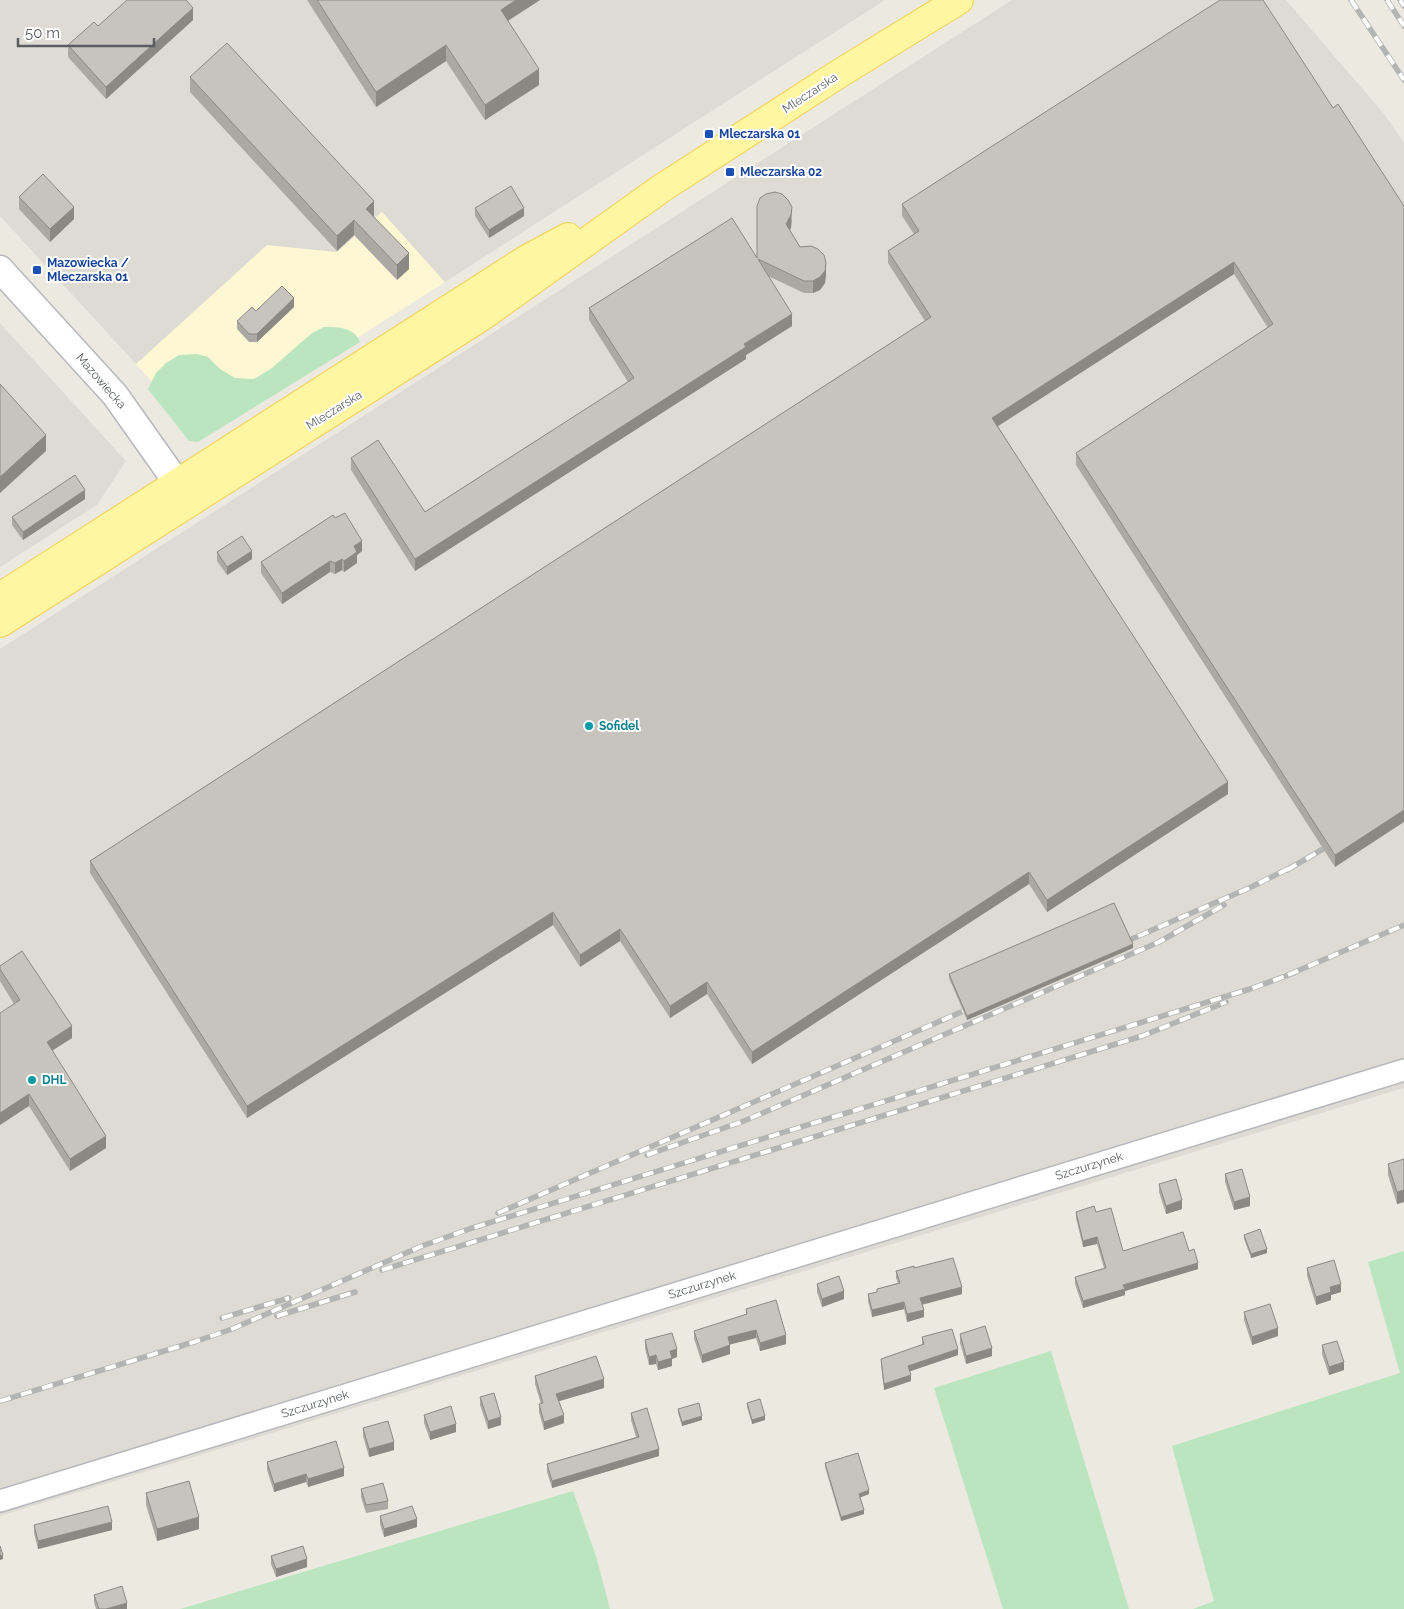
<svg xmlns="http://www.w3.org/2000/svg" width="1404" height="1609" viewBox="0 0 1404 1609" font-family="Raleway,sans-serif">
	<style>
		.commercial { fill: #fef7d3 }
		.industrial { fill: #dddbd4 }
		.green { fill: #bbe5be }
		.lines { fill: none; stroke-linecap: round; stroke-linejoin: round }
		.minor-casing { stroke: #b6b8bd; stroke-width: 24 }
		.tertiary-casing { stroke: #b6b8bd; stroke-width: 29 }
		.primary-casing { stroke: #f2d052; stroke-width: 30 }
		.minor { stroke: #fff; stroke-width: 21 }
		.tertiary { stroke: #fff; stroke-width: 26 }
		.primary { stroke: #fff6a2; stroke-width: 28 }
		.rail-casing { stroke: #b3b4b4; stroke-width: 5.5 }
		.rail { stroke: #fff; stroke-width: 4; stroke-dasharray: 11; stroke-linecap: butt }
		.wall { fill: #aba9a3 }
		.shaded-wall { fill: #8b8984 }
		.building { fill: #c7c4bd; stroke: #8b8984 }
		.transit-dot { fill: #1a4fb4; stroke: #fff; stroke-width: 2 }
		.culture-dot { fill: #0f9aa8; stroke: #fff; stroke-width: 2 }
		.labels { text-anchor: middle; dominant-baseline: central; stroke-width: 4; stroke-linejoin: round; paint-order: stroke }
		.street-label { font-size: 12px; fill: #595c61; stroke: #fff }
		.transit-label { font-size: 12px; font-weight: bold; fill: #164399; stroke: #fff; text-anchor: start }
		.culture-label { font-size: 12px; font-weight: bold; fill: #0d838f; stroke: #fff; text-anchor: start }
	</style>
	<rect width="100%" height="100%" fill="#eceae0"/>
	<!-- commercial -->
	<polygon class="commercial" points="382,211 445,282 202,437 136,364 267,245 337,252"/>
	<!-- industrial -->
	<g class="industrial">
		<polygon points="0,0 885,0 445,282 382,212 337,252 267,245 136,364 0,216"/>
		<polygon points="1012,0 1286,0 1385,115 1404,143 1404,1088 0,1516 0,649"/>
		<polygon points="0,323 126,461 97,505 0,567"/>
	</g>
	<!-- green -->
	<g class="green">
		<path d="M324,327c15,0 30,0 36,15l-162,100 -9,-1 -41,-52 8,-16 10,-10 13,-8 18,-1 11,3 12,12 15,9 19,1 18,-11 40,-35z"/>
		<polygon points="1404,1251 1404,1609 1193,1609 1214,1601 1172,1446 1400,1373 1368,1262"/>
		<polygon points="1051,1351 1129,1609 1003,1609 934,1388"/>
		<polygon points="573,1491 596,1556 610,1609 180,1609"/>
	</g>
	<g class="lines">
		<defs>
			<polyline id="minor" points="0,1501 1404,1070"/>
			<polyline id="tertiary" points="0,269 115,395 190,501"/>
			<g id="primary">
				<polyline points="0,597 527,259 568,237"/>
				<polyline points="0,623 481,317 662,188 837,75 959,0"/>
			</g>
		</defs>
		<!-- minor casing -->
		<use href="#minor" class="minor-casing"/>
		<!-- tertiary casing -->
		<use href="#tertiary" class="tertiary-casing"/>
		<!-- primary casing -->
		<use href="#primary" class="primary-casing"/>
		<!-- minor -->
		<use href="#minor" class="minor"/>
		<!-- tertiary -->
		<use href="#tertiary" class="tertiary"/>
		<!-- primary -->
		<use href="#primary" class="primary"/>
		<defs>
			<g id="rail">
				<polyline points="1351,0 1404,80"/>
				<polyline points="1387,0 1404,26"/>
				<polyline points="1400,0 1404,6"/>
				<polyline points="1287,870 1323,849"/>
				<polyline points="1118,945 1249,888 1294,866"/>
				<polyline points="1288,975 1404,925"/>
				<polyline points="647,1155 744,1121 1159,942 1224,905"/>
				<polyline points="498,1213 975,1006"/>
				<polyline points="382,1270 1142,1036 1226,1002"/>
				<polyline points="277,1316 355,1292"/>
				<polyline points="222,1318 289,1298"/>
				<polyline points="0,1401 197,1341 232,1329 422,1246 469,1229 1250,989 1294,973"/>
			</g>
		</defs>
		<!-- rail casing -->
		<use href="#rail" class="rail-casing"/>
		<!-- rail -->
		<use href="#rail" class="rail"/>
	</g>
	<!-- wall -->
	<g class="wall">
		<polygon points="307,0 540,0 508,21 539,85 485,120 446,61 376,107"/>
		<polygon points="193,20 106,99 68,57 68,45 98,26"/>
		<polygon points="190,77 374,217 409,269 397,280 354,235 337,251 190,92"/>
		<polygon points="1338,104 1335,867 1076,465 1076,453 1268,328 1234,274 998,426 1228,794 1047,912 1029,884 752,1064 707,994 670,1018 620,941 580,967 553,925 247,1118 90,873 90,861 925,321 888,263 888,251 914,234 902,216 902,204 1333,108"/>
		<polygon points="19,197 74,219 50,242 19,209"/>
		<polygon points="475,208 524,216 489,238 475,216"/>
		<polygon points="792,219 791,228 790,230 800,247 826,275 825,283 820,290 813,293 804,293 768,276 792,326 746,355 746,359 415,571 351,470 351,458 425,512 628,382 589,320 589,308 757,258"/>
		<polygon points="294,307 257,342 249,342 237,329 237,321"/>
		<polygon points="85,499 23,540 12,525 12,517"/>
		<polygon points="335,518 362,551 357,555 357,563 344,572 342,570 335,574 330,572 282,604 261,573 261,562"/>
		<polygon points="217,552 252,559 227,575 217,561"/>
		<polygon points="1133,948 967,1020 949,978 949,974"/>
		<polygon points="0,966 72,1038 52,1050 106,1148 70,1171 29,1106 14,1004 0,981"/>
		<polygon points="1404,1159 1404,1202 1397,1204 1388,1175 1388,1164"/>
		<polygon points="1225,1174 1250,1206 1234,1210 1225,1182"/>
		<polygon points="1159,1184 1182,1209 1166,1214 1159,1192"/>
		<polygon points="1076,1212 1096,1212 1123,1251 1189,1251 1198,1269 1125,1291 1125,1295 1083,1308 1075,1284 1075,1277 1104,1268 1097,1244 1083,1247 1076,1218"/>
		<polygon points="1244,1235 1267,1253 1251,1258 1244,1239"/>
		<polygon points="914,1268 962,1294 922,1305 924,1317 907,1322 904,1309 872,1317 868,1301 868,1294 877,1292 877,1289 898,1283 896,1278 896,1271"/>
		<polygon points="1307,1268 1341,1292 1331,1295 1331,1300 1316,1305 1307,1276"/>
		<polygon points="817,1284 844,1299 822,1307 817,1292"/>
		<polygon points="746,1309 786,1344 760,1351 756,1338 730,1344 730,1354 702,1363 694,1339 694,1331 746,1315"/>
		<polygon points="1244,1312 1278,1336 1252,1345 1244,1320"/>
		<polygon points="960,1334 992,1356 966,1364 960,1343"/>
		<polygon points="922,1337 958,1355 910,1371 911,1381 884,1390 881,1365 881,1359 922,1345"/>
		<polygon points="645,1340 677,1357 672,1359 672,1366 658,1370 656,1364 649,1365 645,1348"/>
		<polygon points="1322,1345 1344,1370 1329,1375 1322,1354"/>
		<polygon points="535,1376 604,1388 559,1401 564,1423 544,1430 539,1412 539,1404 541,1404 535,1384"/>
		<polygon points="480,1397 501,1425 488,1429 480,1405"/>
		<polygon points="747,1403 765,1420 752,1424 747,1407"/>
		<polygon points="678,1409 702,1420 682,1426 678,1413"/>
		<polygon points="631,1413 659,1456 552,1488 547,1472 547,1464 636,1437 631,1420"/>
		<polygon points="424,1415 456,1432 430,1440 424,1423"/>
		<polygon points="363,1428 394,1450 369,1457 363,1436"/>
		<polygon points="267,1462 344,1476 308,1487 306,1482 274,1492 267,1470"/>
		<polygon points="825,1463 869,1494 860,1497 864,1514 841,1521 825,1467"/>
		<polygon points="361,1489 388,1501 388,1509 366,1513 361,1497"/>
		<polygon points="146,1493 199,1529 157,1541 146,1505"/>
		<polygon points="380,1516 417,1527 384,1537 380,1524"/>
		<polygon points="34,1525 112,1530 38,1549 34,1533"/>
		<polygon points="271,1556 307,1567 276,1577 271,1564"/>
		<polygon points="94,1595 127,1609 96,1609 94,1602"/>
	</g>
	<!-- shaded-wall -->
	<g class="shaded-wall">
		<polygon points="516,0 540,0 501,25 501,10"/>
		<polygon points="193,8 193,20 106,99 106,87"/>
		<polygon points="446,45 446,61 376,107 376,92"/>
		<polygon points="539,69 539,85 485,120 485,105"/>
		<polygon points="374,201 374,217 366,224 366,209"/>
		<polygon points="74,207 74,219 50,242 50,229"/>
		<polygon points="792,207 791,228 786,236 786,224"/>
		<polygon points="524,208 524,216 489,238 489,230"/>
		<polygon points="354,220 354,235 337,251 337,236"/>
		<polygon points="409,253 409,269 397,280 397,265"/>
		<polygon points="1234,262 1234,274 992,430 992,418"/>
		<polygon points="826,263 826,275 825,283 820,290 813,293 813,281"/>
		<polygon points="294,298 294,307 257,342 257,334"/>
		<polygon points="792,314 792,326 746,355 746,359 415,571 415,559 744,344"/>
		<polygon points="46,435 46,451 0,493 0,477"/>
		<polygon points="85,490 85,499 23,540 23,532"/>
		<polygon points="362,541 362,551 357,555 357,563 344,572 344,561 354,546"/>
		<polygon points="252,551 252,559 227,575 227,567"/>
		<polygon points="342,559 342,570 335,574 335,563"/>
		<polygon points="330,561 330,572 282,604 282,593"/>
		<polygon points="1228,782 1228,794 1047,912 1047,900"/>
		<polygon points="1404,810 1404,822 1335,867 1335,855"/>
		<polygon points="1029,872 1029,884 752,1064 752,1052"/>
		<polygon points="553,912 553,925 247,1118 247,1106"/>
		<polygon points="620,929 620,941 580,967 580,955"/>
		<polygon points="1133,944 1133,948 967,1020 967,1016"/>
		<polygon points="707,982 707,994 670,1018 670,1006"/>
		<polygon points="72,1026 72,1038 47,1054 47,1042"/>
		<polygon points="29,1094 29,1106 0,1125 0,1113"/>
		<polygon points="106,1136 106,1148 70,1171 70,1159"/>
		<polygon points="1404,1190 1404,1202 1397,1204 1397,1192"/>
		<polygon points="1250,1197 1250,1206 1234,1210 1234,1202"/>
		<polygon points="1182,1200 1182,1209 1166,1214 1166,1206"/>
		<polygon points="1097,1237 1097,1244 1083,1247 1083,1241"/>
		<polygon points="1267,1249 1267,1253 1251,1258 1251,1254"/>
		<polygon points="1198,1263 1198,1269 1125,1291 1125,1295 1083,1308 1083,1301 1123,1285"/>
		<polygon points="1341,1284 1341,1292 1331,1295 1331,1300 1316,1305 1316,1297 1330,1287"/>
		<polygon points="962,1287 962,1294 920,1305 920,1298"/>
		<polygon points="844,1291 844,1299 822,1307 822,1299"/>
		<polygon points="904,1302 904,1309 872,1317 872,1310"/>
		<polygon points="924,1310 924,1317 907,1322 907,1314"/>
		<polygon points="1278,1328 1278,1336 1252,1345 1252,1337"/>
		<polygon points="756,1330 756,1338 728,1345 728,1337"/>
		<polygon points="786,1335 786,1344 760,1351 760,1343"/>
		<polygon points="730,1345 730,1354 702,1363 702,1355"/>
		<polygon points="992,1348 992,1356 966,1364 966,1356"/>
		<polygon points="677,1349 677,1357 672,1359 672,1366 658,1370 658,1362 670,1351"/>
		<polygon points="958,1349 958,1355 908,1372 908,1366"/>
		<polygon points="656,1355 656,1364 649,1365 649,1357"/>
		<polygon points="1344,1362 1344,1370 1329,1375 1329,1367"/>
		<polygon points="911,1375 911,1381 884,1390 884,1384"/>
		<polygon points="604,1379 604,1388 556,1402 556,1394"/>
		<polygon points="564,1415 564,1423 544,1430 544,1422"/>
		<polygon points="702,1416 702,1420 682,1426 682,1422"/>
		<polygon points="765,1416 765,1420 752,1424 752,1420"/>
		<polygon points="501,1417 501,1425 488,1429 488,1421"/>
		<polygon points="456,1424 456,1432 430,1440 430,1432"/>
		<polygon points="394,1442 394,1450 369,1457 369,1449"/>
		<polygon points="659,1449 659,1456 552,1488 552,1481"/>
		<polygon points="344,1468 344,1476 308,1487 308,1479"/>
		<polygon points="306,1474 306,1482 274,1492 274,1484"/>
		<polygon points="869,1490 869,1494 859,1498 859,1494"/>
		<polygon points="864,1510 864,1514 841,1521 841,1517"/>
		<polygon points="199,1517 199,1529 157,1541 157,1529"/>
		<polygon points="417,1519 417,1527 384,1537 384,1529"/>
		<polygon points="112,1522 112,1530 38,1549 38,1541"/>
		<polygon points="3,1555 3,1559 0,1560 0,1556"/>
		<polygon points="307,1559 307,1567 276,1577 276,1569"/>
		<polygon points="127,1603 127,1609 106,1609"/>
	</g>
	<!-- building -->
	<g class="building">
		<polygon points="127,0 186,0 193,8 106,87 68,45 94,22 98,26"/>
		<polygon points="317,0 516,0 501,10 539,69 485,105 446,45 376,92"/>
		<polygon points="1220,0 1263,0 1333,108 1338,104 1404,206 1404,810 1335,855 1076,453 1273,324 1234,262 992,418 1228,782 1047,900 1029,872 752,1052 707,982 670,1006 620,929 580,955 553,912 247,1106 90,861 931,317 888,251 919,231 902,204"/>
		<polygon points="227,43 374,201 366,209 409,253 397,265 354,220 337,236 190,77"/>
		<polygon points="43,174 74,207 50,229 19,197"/>
		<polygon points="511,186 524,208 489,230 475,208"/>
		<polygon points="775,192 782,194 788,200 792,207 791,215 786,224 800,247 811,246 818,249 824,255 826,263 825,271 820,277 813,281 804,281 758,259 792,314 744,344 746,347 415,559 351,458 378,440 425,512 634,378 589,308 732,218 757,258 757,206 760,198 766,194"/>
		<polygon points="282,286 294,298 257,334 249,334 237,321 252,307 256,311"/>
		<polygon points="0,384 46,435 0,477"/>
		<polygon points="75,475 85,490 23,532 12,517"/>
		<polygon points="345,513 362,541 354,546 357,552 344,561 342,559 335,563 330,561 282,593 261,562 333,515 335,518"/>
		<polygon points="242,536 252,551 227,567 217,552"/>
		<polygon points="1114,903 1133,944 967,1016 949,974"/>
		<polygon points="22,951 72,1026 47,1042 106,1136 70,1159 29,1094 0,1113 0,1013 20,1000 0,969 0,966"/>
		<polygon points="1404,1159 1404,1190 1397,1192 1388,1164"/>
		<polygon points="1242,1169 1250,1197 1234,1202 1225,1174"/>
		<polygon points="1176,1179 1182,1200 1166,1206 1159,1184"/>
		<polygon points="1094,1206 1096,1212 1111,1208 1123,1251 1183,1232 1189,1251 1194,1249 1198,1263 1123,1285 1125,1289 1083,1301 1075,1277 1106,1268 1097,1237 1083,1241 1076,1212"/>
		<polygon points="1260,1229 1267,1249 1251,1254 1244,1235"/>
		<polygon points="953,1258 962,1287 920,1298 924,1310 907,1314 904,1302 872,1310 868,1294 877,1292 877,1289 900,1283 896,1271 914,1266 914,1268"/>
		<polygon points="1334,1260 1341,1284 1330,1287 1331,1292 1316,1297 1307,1268"/>
		<polygon points="839,1276 844,1291 822,1299 817,1284"/>
		<polygon points="776,1300 786,1335 760,1343 756,1330 728,1337 730,1345 702,1355 694,1331 747,1314 746,1309"/>
		<polygon points="1270,1304 1278,1328 1252,1337 1244,1312"/>
		<polygon points="985,1326 992,1348 966,1356 960,1334"/>
		<polygon points="952,1329 958,1349 908,1366 911,1375 884,1384 881,1359 924,1344 922,1337"/>
		<polygon points="672,1333 677,1349 670,1351 672,1358 658,1362 656,1355 649,1357 645,1340"/>
		<polygon points="1337,1341 1344,1362 1329,1367 1322,1345"/>
		<polygon points="596,1356 604,1379 556,1394 564,1415 544,1422 539,1404 543,1403 535,1376"/>
		<polygon points="494,1393 501,1417 488,1421 480,1397"/>
		<polygon points="760,1399 765,1416 752,1420 747,1403"/>
		<polygon points="699,1403 702,1416 682,1422 678,1409"/>
		<polygon points="451,1406 456,1424 430,1432 424,1415"/>
		<polygon points="647,1408 659,1449 552,1481 547,1464 639,1437 631,1413"/>
		<polygon points="388,1421 394,1442 369,1449 363,1428"/>
		<polygon points="336,1441 344,1468 308,1479 306,1474 274,1484 267,1462"/>
		<polygon points="858,1453 869,1490 859,1494 864,1510 841,1517 825,1463"/>
		<polygon points="189,1481 199,1517 157,1529 146,1493"/>
		<polygon points="383,1483 388,1501 366,1505 361,1489"/>
		<polygon points="108,1506 112,1522 38,1541 34,1525"/>
		<polygon points="412,1506 417,1519 384,1529 380,1516"/>
		<polygon points="0,1546 3,1555 0,1556"/>
		<polygon points="303,1546 307,1559 276,1569 271,1556"/>
		<polygon points="122,1586 127,1603 106,1609 99,1609 94,1595"/>
	</g>
	<!-- markers -->
	<g class="transit-dot">
		<rect x="704" y="129" width="10" height="10" rx="2.5"/>
		<rect x="725" y="167" width="10" height="10" rx="2.5"/>
		<rect x="32" y="265" width="10" height="10" rx="2.5"/>
	</g>
	<g class="culture-dot">
		<circle cx="589" cy="726" r="5"/>
		<circle cx="32" cy="1080" r="5"/>
	</g>
	<g class="labels">
		<!-- street labels -->
		<g class="street-label">
			<text transform="translate(810 93) rotate(-33)">Mleczarska</text>
			<text transform="translate(101 381) rotate(49)">Mazowiecka</text>
			<text transform="translate(334 410) rotate(-32)">Mleczarska</text>
			<text transform="translate(1089 1166) rotate(-17)">Szczurzynek</text>
			<text transform="translate(702 1285) rotate(-17)">Szczurzynek</text>
			<text transform="translate(315 1404) rotate(-17)">Szczurzynek</text>
		</g>
		<!-- transit labels -->
		<g class="transit-label">
			<text x="719" y="134">Mleczarska 01</text>
			<text x="740" y="172">Mleczarska 02</text>
			<text x="47" y="263">Mazowiecka /<tspan x="47" dy="14">Mleczarska 01</tspan></text>
		</g>
		<!-- culture labels -->
		<g class="culture-label">
			<text x="599" y="726">Sofidel</text>
			<text x="42" y="1080">DHL</text>
		</g>
	</g>
	<!-- scale -->
	<path d="M18 38v8h136v-8" fill="none" stroke="#595c61" stroke-width="2.5"/>
	<text x="25" y="38" font-size="15" fill="#595c61" stroke="#ffffff" stroke-width="4" paint-order="stroke">50 m</text>
</svg>
